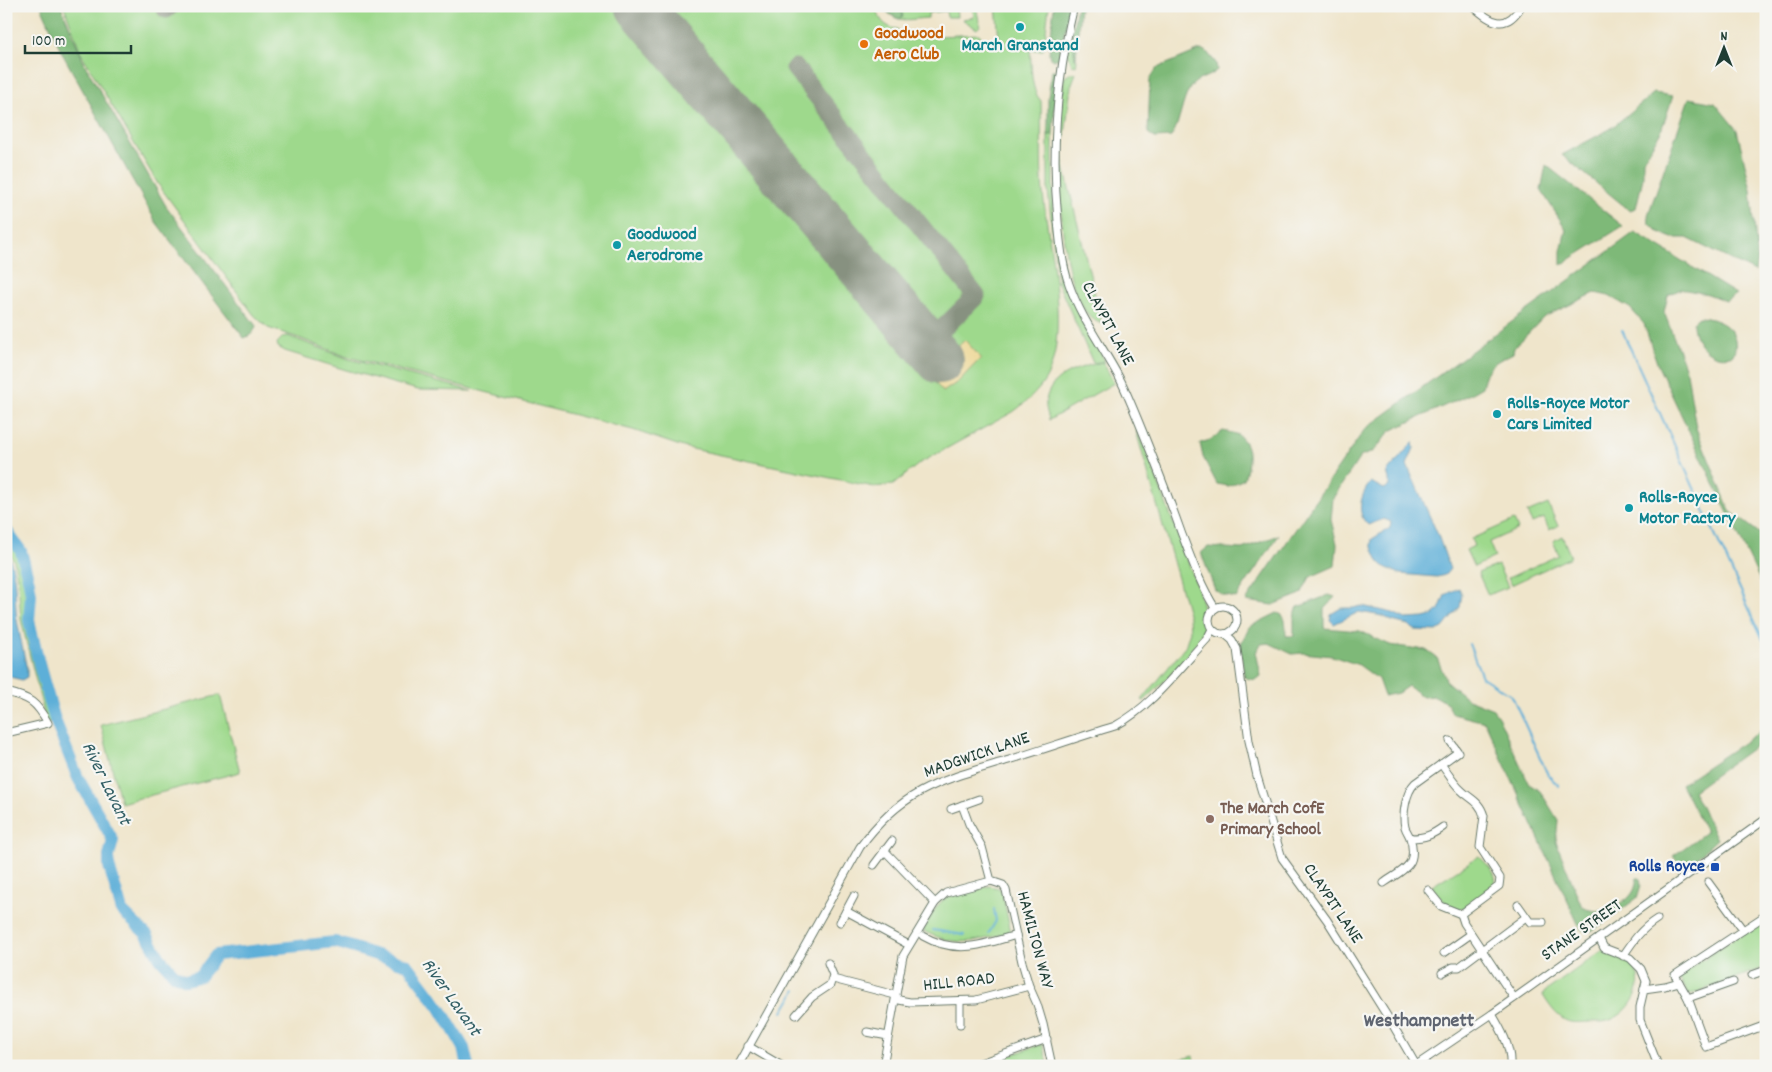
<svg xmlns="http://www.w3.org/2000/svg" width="1772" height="1072" viewBox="0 0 1772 1072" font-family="Dekko,sans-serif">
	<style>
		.green { fill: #9ed98c; stroke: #5e8b60 }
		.forest { fill: #7eb978; stroke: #4e7b56 }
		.sand { fill: #eeda9e; stroke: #868c69 }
		.water { fill: #5dafd8; stroke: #3e7686 }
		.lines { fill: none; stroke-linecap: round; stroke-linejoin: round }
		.stream { stroke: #5dafd8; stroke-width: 2 }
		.river { stroke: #5dafd8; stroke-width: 12 }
		.taxiway { stroke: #879180; stroke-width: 19 }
		.runway { stroke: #879180; stroke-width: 48 }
		.minor-casing { stroke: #687869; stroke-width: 9 }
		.minor { stroke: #fff; stroke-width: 7 }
		.culture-dot { fill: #0f9aa8; stroke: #f6f6f2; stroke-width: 2 }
		.food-dot { fill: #e8710a; stroke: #f6f6f2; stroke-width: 2 }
		.education-dot { fill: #8d6e63; stroke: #f6f6f2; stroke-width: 2 }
		.transit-dot { fill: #1a4fb4; stroke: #f6f6f2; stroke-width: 2 }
		.labels { text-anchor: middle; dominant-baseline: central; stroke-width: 4.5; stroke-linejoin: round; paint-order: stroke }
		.food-label { font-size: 18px; font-weight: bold; fill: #c56008; stroke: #f6f6f2; text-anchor: start }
		.culture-label { font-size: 18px; font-weight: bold; fill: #0d838f; stroke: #f6f6f2; text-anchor: start }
		.street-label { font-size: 18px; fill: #1f3d34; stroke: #f6f6f2 }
		.education-label { font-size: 18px; font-weight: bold; fill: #785e54; stroke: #f6f6f2; text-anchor: start }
		.transit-label { font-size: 18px; font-weight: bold; fill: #164399; stroke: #f6f6f2; text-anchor: end }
		.water-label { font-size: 19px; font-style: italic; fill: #325f65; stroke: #f6f6f2 }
		.quarter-label { font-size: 20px; font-weight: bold; fill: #5f6571; stroke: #f6f6f2 }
	</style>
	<rect width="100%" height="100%" fill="#f6f6f2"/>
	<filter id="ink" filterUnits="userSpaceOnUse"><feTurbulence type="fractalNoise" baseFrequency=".02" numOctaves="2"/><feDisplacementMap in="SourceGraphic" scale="10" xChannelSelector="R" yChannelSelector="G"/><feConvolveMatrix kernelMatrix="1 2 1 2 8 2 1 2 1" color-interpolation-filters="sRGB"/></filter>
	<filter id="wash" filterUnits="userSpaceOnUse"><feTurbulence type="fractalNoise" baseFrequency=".0096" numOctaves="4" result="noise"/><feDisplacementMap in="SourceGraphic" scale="20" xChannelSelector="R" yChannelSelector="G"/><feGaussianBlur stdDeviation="1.12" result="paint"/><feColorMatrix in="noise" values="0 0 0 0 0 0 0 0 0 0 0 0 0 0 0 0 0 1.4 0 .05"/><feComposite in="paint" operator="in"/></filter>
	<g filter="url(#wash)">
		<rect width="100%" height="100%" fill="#efe5cb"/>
		<!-- green -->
		<g class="green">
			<path d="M64,6h810c5,12 10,22 24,23l1,9 80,-4 4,5h16l-3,-33h53l-5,42 -1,2h-13c2,16 0,40 11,51 1,30 -1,62 2,92 5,51 25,128 7,177 -6,17 -23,32 -37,42l-93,51 -27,22 -19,2 -191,-40 -50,-17 -288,-74 -46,-18 -31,-10 -14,-13 -96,-131 -77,-131z"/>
			<path d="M882,6h74l1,11h-10l-1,-6 -18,2v5c-20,1 -32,7 -46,-12z"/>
			<polygon points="972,6 976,6 980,26 977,29 962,19 974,17"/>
			<polygon points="1070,38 1072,40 1075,58 1077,59 1076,66 1072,65 1068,54"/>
			<path d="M1069,73h7l-5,13 -9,73 40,165c-53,-17 -43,-201 -38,-246z"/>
			<polygon points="1053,134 1053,210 1057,238 1069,292 1083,323 1105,361 1093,363 1058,283 1048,190 1048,135"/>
			<polygon points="288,336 349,359 472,391 418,390 346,370 285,351 278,347 277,343 283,337"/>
			<path d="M1103,362l11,21 -65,37c-1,-6 -4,-12 -3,-19 4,-27 35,-34 57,-39z"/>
			<path d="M1136,431l7,11 54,144c4,12 8,26 7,39 -2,20 -44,61 -60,76l-2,-1 43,-53 5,-16 -1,-14z"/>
			<polygon points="1548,504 1558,526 1549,530 1544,518 1532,523 1527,513"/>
			<polygon points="6,515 8,522 28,557 35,591 33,612 39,643 59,718 48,723 46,722 21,620 18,582 14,561 6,548"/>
			<polygon points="1514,520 1518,529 1489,542 1495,557 1474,567 1466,550 1474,546 1471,539"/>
			<polygon points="1562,536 1571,557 1511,585 1508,578 1559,555 1553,541"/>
			<polygon points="1498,565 1508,587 1488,595 1478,573"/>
			<polygon points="220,695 240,772 121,803 101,725"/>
			<path d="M1479,856c9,10 22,19 14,32l-30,21c-13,1 -24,-12 -31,-23z"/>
			<path d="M990,886l9,2 3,4 9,40c-37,10 -52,16 -88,-1 4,-8 9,-17 14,-25 11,-14 36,-16 53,-20z"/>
			<polygon points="1766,917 1766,967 1689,995 1678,976"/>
			<path d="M1603,950c9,3 21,6 28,14 19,19 -1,51 -24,57 -5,2 -13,0 -19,1 -7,0 -16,2 -23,-2 -10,-5 -17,-17 -23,-26z"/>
			<polygon points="1042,1044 1049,1066 980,1066"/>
			<polygon points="1193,1056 1195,1066 1156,1066"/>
		</g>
		<!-- forest -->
		<g class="forest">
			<path d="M41,6h20l24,59 81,141 90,120c-2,7 -6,10 -12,12l-88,-116 -94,-169z"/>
			<path d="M884,6h16l3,10 -4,3c-6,-2 -12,-7 -15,-13z"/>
			<polygon points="1054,6 1070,6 1060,53 1059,58 1054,60 1050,58 1049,53"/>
			<polygon points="1077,6 1080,6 1076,58 1075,58 1073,40 1071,38"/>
			<path d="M1200,50l6,1 10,12 1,7c-8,8 -21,8 -27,18 -9,15 -9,34 -19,49l-16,1 -7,-5 2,-54 7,-11z"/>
			<polygon points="1052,70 1057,73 1053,134 1050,135 1048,135 1048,97"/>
			<polygon points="1654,93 1673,96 1661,131 1643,160 1643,178 1636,208 1629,210 1562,155 1610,129"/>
			<polygon points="1689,98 1715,103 1737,130 1751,190 1757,254 1755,272 1687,238 1672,238 1657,231 1649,223 1648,215"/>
			<polygon points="1546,165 1623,226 1561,265 1561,251 1566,229 1541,190"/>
			<path d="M1635,232l101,62 -10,7 -18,-7 -27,-5 -13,6 -4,17 23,60 9,56 34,83 36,27v55l-108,-227 -14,-42 -14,-16 -21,-12 -14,-3 -51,24 -30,31 -1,5c-19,10 -26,11 -31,34l-12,7 -80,37 -16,20 -14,6 -27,41 -2,22 6,24 -2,22 -25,11 -9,17 -28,11 -27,-4 119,-172z"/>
			<path d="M1699,317c21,1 44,14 34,38 -21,8 -41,-13 -40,-33z"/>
			<path d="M1223,431c4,1 11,2 15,4 15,11 10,30 6,44l-15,7 -12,-2 -14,-27 -3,-14 10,-3z"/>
			<polygon points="1279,535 1236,598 1222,595 1215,590 1201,553 1208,547 1242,549"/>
			<path d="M1329,595l6,2 -11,12v19l36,3 30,14 36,5 11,8 10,24 21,17 25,10 5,7 31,68 11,7 18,29 -2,22 26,65c14,8 37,2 48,-11 5,-5 6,-12 7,-18h3l1,7 -4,13 -43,32 -3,1 -10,-1 -96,-208 -32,-8 -6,-11 -12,-7 -12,1 -15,-11 -10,7 -14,3 -6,-17 -19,-14 -27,-9 -29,-3 -11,1 -23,-11 -8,1 -5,8 5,24c-5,5 -11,4 -17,1l-4,-31 9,-19 28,-14c11,2 8,14 9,23h8v-20l4,-9z"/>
			<polygon points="1766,724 1766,738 1693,791 1717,839 1698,857 1682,868 1673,856 1706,832 1681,784 1758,733"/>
		</g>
		<!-- sand -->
		<polygon class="sand" points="965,340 981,358 959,381 943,392 927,373"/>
		<!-- water -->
		<g class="water">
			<path d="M1413,442l1,6 -7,17 31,70 12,34 -5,6 -8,2 -37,-3 -15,-7 -7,-6 -7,-16 1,-6 18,-11 1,-6 -7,-3 -16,6c-13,-12 -7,-32 3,-43l13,7 5,-3v-7l-2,-7z"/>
			<path d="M6,551c12,21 8,46 11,69 3,17 7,34 10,50v7l-5,3 -16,-4z"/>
			<polygon points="1459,588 1462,594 1460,607 1443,628 1436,631 1415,630 1408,625 1392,621 1383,616 1359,612 1334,624 1330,620 1331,614 1341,608 1353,608 1362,606 1393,613 1406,619 1424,618 1432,616 1439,610 1445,595"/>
		</g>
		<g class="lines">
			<!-- stream -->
			<g class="stream">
				<polyline points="1622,330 1766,646"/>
				<polyline points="1469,644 1482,677 1512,696 1548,775 1559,786"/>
				<polyline points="933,930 964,935"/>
				<polyline points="989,933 996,921 994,909"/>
				<polyline points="783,1012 796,990"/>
			</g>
			<!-- river -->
			<polyline class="river" points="6,530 21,551 29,582 31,595 29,620 40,668 55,720 78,778 113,840 109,856 109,866 122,911 147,935 160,958 175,975 186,980 200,976 216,955 335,942 408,965 440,1008 464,1048 468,1066"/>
			<!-- taxiway -->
			<g class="taxiway">
				<polyline points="164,6 166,9 170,6"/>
				<polyline points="795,68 976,296 927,344"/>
			</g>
			<!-- runway -->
			<polyline class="runway" points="639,6 940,360"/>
		</g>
	</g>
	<g filter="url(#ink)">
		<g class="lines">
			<defs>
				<g id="minor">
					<path d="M1074,6c-17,70 -23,143 -16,215 2,21 4,43 11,63 12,35 35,64 52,97 9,19 17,39 25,59 12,30 24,61 35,92 10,26 19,52 34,76"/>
					<path d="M1473,6c17,16 33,26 48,0"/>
					<circle cx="1223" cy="620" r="14"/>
					<polyline points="1225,634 1232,640 1237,649 1249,741 1257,776 1282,858 1327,920 1394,1027 1416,1065"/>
					<path d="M6,692c25,6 30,10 42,31l-42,10"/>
					<path d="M1441,764c7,9 12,19 20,26 9,9 19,11 23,26l-4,31 20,31 -1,8 -38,28"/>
					<polyline points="962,805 969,824 982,847 991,881"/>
					<polyline points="951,809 979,799"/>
					<path d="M1411,838c14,0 21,-3 32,-11"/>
					<polyline points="884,850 935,903"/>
					<polyline points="874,865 892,841"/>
					<polyline points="1708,882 1743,930"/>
					<path d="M1384,883c8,-6 19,-11 25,-19 5,-7 4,-18 1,-26 -1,-4 -4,-7 -5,-11 -3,-13 1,-35 10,-44l43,-31 -8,-11"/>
					<polyline points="1428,890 1441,906 1461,914"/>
					<polyline points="1518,905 1530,922 1543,922"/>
					<polyline points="846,911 909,945"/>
					<polyline points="1461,914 1464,923 1514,998"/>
					<polyline points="1766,915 1675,975 1688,998 1706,1047 1766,1025"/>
					<polyline points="840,922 854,896"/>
					<path d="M923,936c33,19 59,9 93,-1"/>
					<polyline points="1599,938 1604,948 1630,958 1641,969 1646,981 1640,1007 1640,1020 1657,1063 1653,1066"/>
					<polyline points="1444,953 1471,934"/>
					<path d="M1623,956c10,-15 18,-27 34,-37"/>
					<polyline points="1442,973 1453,967 1459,967 1526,917"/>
					<polyline points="1752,975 1766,970"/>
					<polyline points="833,979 895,995 899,1000 910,1002 976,1000 1029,986"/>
					<polyline points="1644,989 1665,986 1679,982"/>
					<polyline points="1688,998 1733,982"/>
					<path d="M1492,1014c9,15 19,33 18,50"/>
					<polyline points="796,1015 812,997 830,985 833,975 828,963"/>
					<polyline points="960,1024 960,1001"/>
					<polyline points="867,1032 888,1036"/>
					<polyline points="748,1046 782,1066"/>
					<path d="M738,1066l122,-219c43,-59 83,-67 149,-87 35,-11 70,-23 106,-34 37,-20 63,-56 92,-87l5,-10"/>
					<polyline points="883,1066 903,956 935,903 946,893 991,881 1003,885 1006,890 1022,962 1029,986 1037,1004 1043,1024 1052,1066"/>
					<polyline points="972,1066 1047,1039"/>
					<polyline points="1415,1066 1492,1014 1766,819"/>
				</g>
			</defs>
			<!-- minor casing -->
			<use href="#minor" class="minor-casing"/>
			<!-- minor -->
			<use href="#minor" class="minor"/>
		</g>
	</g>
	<!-- markers -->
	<g class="culture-dot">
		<circle cx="1020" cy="27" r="5"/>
		<circle cx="617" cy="245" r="5"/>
		<circle cx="1497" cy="414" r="5"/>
		<circle cx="1629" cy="508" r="5"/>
	</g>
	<circle class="food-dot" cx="864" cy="44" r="5"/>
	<circle class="education-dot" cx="1210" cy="819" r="5"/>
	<rect class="transit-dot" x="1710" y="862" width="10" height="10" rx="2.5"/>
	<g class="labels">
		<!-- food labels -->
		<g class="food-label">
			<text x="874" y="34">Goodwood<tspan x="874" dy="21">Aero Club</tspan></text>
		</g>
		<!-- culture labels -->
		<g class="culture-label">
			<text x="1020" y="46" text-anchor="middle">March Granstand</text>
			<text x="627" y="235">Goodwood<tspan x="627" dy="21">Aerodrome</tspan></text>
			<text x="1507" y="404">Rolls-Royce Motor<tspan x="1507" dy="21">Cars Limited</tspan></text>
			<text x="1639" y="498">Rolls-Royce<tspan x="1639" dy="21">Motor Factory</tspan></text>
		</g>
		<!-- street labels -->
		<g class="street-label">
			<text transform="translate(1107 324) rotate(62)">CLAYPIT LANE</text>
			<text transform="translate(977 756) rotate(-19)">MADGWICK LANE</text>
			<text transform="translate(1332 904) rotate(56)">CLAYPIT LANE</text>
			<text transform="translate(1582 931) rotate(-35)">STANE STREET</text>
			<text transform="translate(1034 940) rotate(75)">HAMILTON WAY</text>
			<text transform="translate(959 983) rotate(-6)">HILL ROAD</text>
		</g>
		<!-- education labels -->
		<g class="education-label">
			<text x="1220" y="809">The March CofE<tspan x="1220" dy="21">Primary School</tspan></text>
		</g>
		<!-- transit labels -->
		<g class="transit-label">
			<text x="1705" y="867">Rolls Royce</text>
		</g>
		<!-- water labels -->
		<g class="water-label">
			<text transform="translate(105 784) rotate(64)">River Lavant</text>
			<text transform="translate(450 998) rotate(55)">River Lavant</text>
		</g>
		<!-- quarter labels -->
		<g class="quarter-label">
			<text x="1419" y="1022">Westhampnett</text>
		</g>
	</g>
	<!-- margin -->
	<rect width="1772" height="1072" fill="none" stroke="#f6f6f2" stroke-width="25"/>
	<!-- north arrow -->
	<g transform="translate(1724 48)" stroke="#f6f6f2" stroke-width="4" paint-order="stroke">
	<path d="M0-4L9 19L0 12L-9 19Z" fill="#1f3d34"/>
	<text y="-8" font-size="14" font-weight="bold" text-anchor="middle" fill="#1f3d34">N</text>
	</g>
	<!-- scale -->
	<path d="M25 45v8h106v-8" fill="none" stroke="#1f3d34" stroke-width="2.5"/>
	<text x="32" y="45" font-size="15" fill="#1f3d34" stroke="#f6f6f2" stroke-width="4" paint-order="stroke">100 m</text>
</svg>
